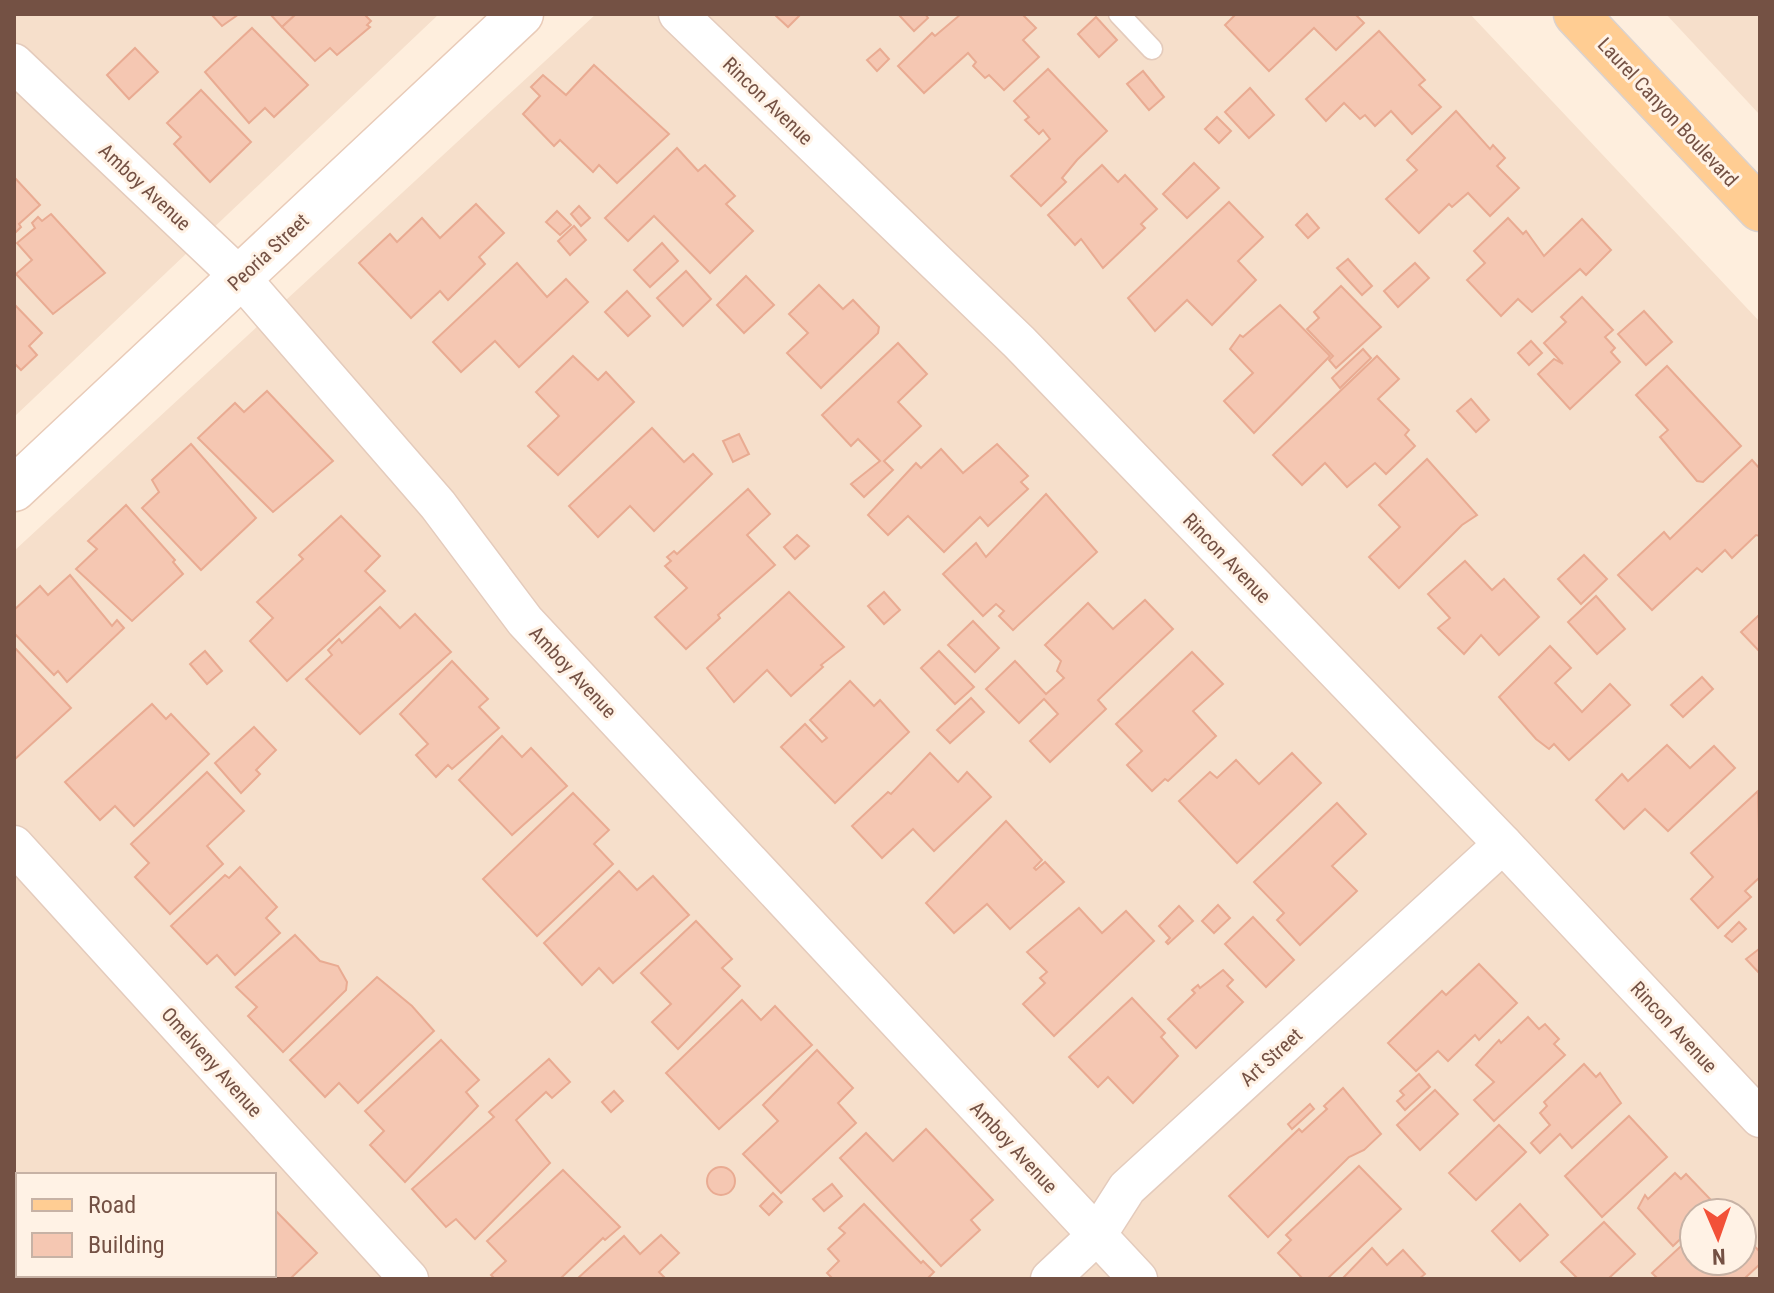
<svg xmlns="http://www.w3.org/2000/svg" width="1774" height="1293" viewBox="0 0 1774 1293" font-family="'Roboto Condensed',sans-serif">
	<style>
		.residential { fill: #f6dfcb; fill-rule: evenodd }
		.building { fill: #f5c7b2; stroke: #e9ab92; stroke-width: 2 }
		.lines { fill: none; stroke-linecap: round; stroke-linejoin: round }
		.lane-casing { stroke: #e4cbbc; stroke-width: 23 }
		.street-casing { stroke: #e4cbbc; stroke-width: 41 }
		.secondary-casing { stroke: #e9cbb8; stroke-width: 47 }
		.primary-casing { stroke: #dbd2ce; stroke-width: 47 }
		.lane { stroke: #fff; stroke-width: 20 }
		.street { stroke: #fff; stroke-width: 38 }
		.secondary { stroke: #fff; stroke-width: 44 }
		.primary { stroke: #ffcd93; stroke-width: 44 }
		.labels { text-anchor: middle; dominant-baseline: central; stroke-width: 6; stroke-linejoin: round; paint-order: stroke }
		.street-label { font-size: 20px; fill: #745144; stroke: #fff2e5 }
	</style>
	<rect width="100%" height="100%" fill="#feeedd"/>
	<!-- residential -->
	<g class="residential">
		<polygon points="14,14 439,14 14,417"/>
		<path d="M596,14h874l290,308v957h-1746v-728zM18,1175h256v100h-256zM1694,1213h48v48h-48z"/>
		<polygon points="1666,14 1760,14 1760,115"/>
	</g>
	<!-- building -->
	<g class="building">
		<polygon points="211,14 239,14 222,26"/>
		<polygon points="270,14 296,14 282,27"/>
		<polygon points="296,14 364,14 371,21 367,25 370,27 337,55 330,48 315,61 282,27"/>
		<polygon points="774,14 801,14 788,27"/>
		<polygon points="898,14 925,14 928,18 914,31"/>
		<polygon points="961,14 1022,14 1036,28 1023,40 1039,57 1004,90 989,75 985,78 973,66 976,62 968,53 924,93 898,66 932,33 935,36"/>
		<polygon points="1236,14 1355,14 1364,23 1336,50 1314,28 1269,71 1225,25"/>
		<polygon points="1096,17 1117,40 1099,57 1078,34"/>
		<polygon points="252,28 308,85 274,117 265,108 249,123 205,72"/>
		<polygon points="1379,31 1425,80 1419,85 1441,107 1412,134 1391,111 1375,126 1365,115 1360,119 1344,103 1326,121 1306,99"/>
		<polygon points="135,48 158,72 129,99 107,75"/>
		<polygon points="880,49 889,59 877,71 867,60"/>
		<polygon points="594,65 669,134 617,183 599,165 593,172 560,140 554,146 523,114 540,96 531,87 543,75 566,95"/>
		<polygon points="1048,69 1107,131 1077,160 1062,178 1066,182 1041,206 1011,176 1050,139 1043,130 1039,134 1025,120 1029,117 1014,101"/>
		<polygon points="1143,71 1164,97 1149,110 1127,84"/>
		<polygon points="1250,88 1274,115 1249,138 1225,112"/>
		<polygon points="201,90 251,142 210,182 174,144 181,137 167,123"/>
		<polygon points="1456,111 1490,149 1493,145 1505,158 1497,166 1519,188 1490,216 1468,193 1452,207 1449,204 1419,233 1386,199 1417,170 1407,160"/>
		<polygon points="1217,117 1231,131 1219,143 1205,129"/>
		<polygon points="677,148 698,171 705,165 735,196 726,204 753,231 710,273 654,216 628,241 605,218"/>
		<polygon points="1194,163 1219,188 1187,218 1163,194"/>
		<polygon points="1102,165 1118,182 1125,175 1157,209 1141,224 1145,228 1103,268 1081,239 1075,245 1048,215"/>
		<polygon points="14,177 40,205 19,224 21,227 15,233"/>
		<polygon points="1229,202 1263,237 1238,261 1256,280 1212,325 1187,300 1155,331 1128,298"/>
		<polygon points="476,204 504,233 479,257 485,264 448,300 440,291 411,318 359,263 390,234 397,242 422,218 440,238"/>
		<polygon points="579,206 590,218 581,226 571,214"/>
		<polygon points="557,211 571,225 560,235 546,222"/>
		<polygon points="51,214 105,273 53,314 16,274 32,260 17,243 35,228 32,223 38,217 42,221"/>
		<polygon points="1307,214 1319,228 1308,238 1296,225"/>
		<polygon points="1508,218 1523,234 1526,231 1544,256 1582,219 1611,250 1586,275 1580,269 1532,312 1518,299 1501,316 1467,280 1485,263 1474,251"/>
		<polygon points="574,226 586,240 570,255 558,241"/>
		<polygon points="662,243 678,261 650,287 634,270"/>
		<polygon points="1348,259 1372,286 1362,295 1337,268"/>
		<polygon points="517,263 547,297 566,279 588,302 519,367 495,341 461,372 433,342"/>
		<polygon points="1415,263 1429,278 1398,307 1384,291"/>
		<polygon points="686,271 711,299 683,326 657,298"/>
		<polygon points="746,276 774,305 744,333 717,305"/>
		<polygon points="819,285 843,309 853,300 879,327 878,333 821,388 787,353 808,333 789,314"/>
		<polygon points="1341,286 1381,327 1336,368 1329,360 1333,356 1307,329 1319,318 1314,312"/>
		<polygon points="627,291 650,316 628,336 605,312"/>
		<polygon points="1582,297 1613,330 1605,337 1615,348 1611,352 1620,362 1570,409 1538,374 1554,359 1563,364 1544,343 1566,322 1561,317"/>
		<polygon points="14,304 42,333 29,346 37,355 21,370 14,363"/>
		<polygon points="1280,305 1330,356 1254,433 1224,401 1253,373 1230,349 1240,335 1243,337"/>
		<polygon points="1644,311 1672,342 1646,365 1618,334"/>
		<polygon points="1531,341 1542,353 1529,365 1518,353"/>
		<polygon points="898,343 927,374 898,402 921,426 884,461 893,470 864,497 851,484 880,461 858,439 851,446 822,415"/>
		<polygon points="1363,349 1371,358 1340,388 1332,378"/>
		<polygon points="573,356 598,380 606,372 634,402 558,475 528,446 559,416 536,392"/>
		<polygon points="1377,356 1399,379 1378,399 1409,430 1405,435 1415,446 1386,474 1375,463 1347,487 1325,463 1302,485 1273,455"/>
		<polygon points="1667,366 1741,446 1703,482 1697,481 1660,437 1668,430 1636,395"/>
		<polygon points="267,391 333,461 273,512 198,438 235,403 244,412"/>
		<polygon points="1471,399 1489,420 1476,432 1457,411"/>
		<polygon points="652,428 684,462 693,454 712,474 654,531 630,506 598,537 569,506"/>
		<polygon points="739,434 749,454 733,462 723,441"/>
		<polygon points="191,444 256,518 201,570 142,508 159,492 152,480"/>
		<polygon points="997,444 1028,476 1021,482 1028,489 988,526 980,517 944,552 908,516 888,535 868,515 916,463 921,468 941,449 963,473"/>
		<polygon points="1427,459 1477,515 1462,525 1399,588 1369,557 1400,527 1379,505"/>
		<polygon points="1752,460 1760,469 1760,536 1756,535 1732,558 1725,550 1702,572 1697,568 1652,610 1618,575 1664,532 1670,539"/>
		<polygon points="748,489 770,514 747,535 775,565 718,615 720,618 686,649 655,617 687,588 665,566 671,561 667,557 674,551 677,554"/>
		<polygon points="1046,494 1097,552 1013,630 999,616 1004,611 996,604 983,616 943,574 976,543 986,557"/>
		<polygon points="126,505 175,560 173,562 183,574 132,621 76,569 97,549 88,541"/>
		<polygon points="341,516 380,556 365,571 385,591 287,681 250,641 273,618 257,602 303,559 299,555"/>
		<polygon points="797,535 809,546 795,559 784,547"/>
		<polygon points="1584,555 1607,579 1581,604 1558,579"/>
		<polygon points="1465,561 1492,590 1504,579 1539,617 1499,655 1481,635 1464,654 1438,628 1450,618 1428,594"/>
		<polygon points="70,575 112,626 117,620 124,628 67,682 58,671 54,675 14,633 14,610 40,586 48,595"/>
		<polygon points="789,592 844,647 821,665 823,667 791,696 767,670 734,702 707,668"/>
		<polygon points="884,592 900,610 884,624 868,606"/>
		<polygon points="1596,596 1625,629 1597,654 1568,622"/>
		<polygon points="1145,600 1173,629 1098,700 1106,709 1050,762 1030,741 1058,714 1044,699 1019,723 986,689 1015,661 1046,694 1064,678 1057,671 1061,661 1045,645 1088,603 1113,629"/>
		<polygon points="380,607 400,628 415,614 451,652 360,734 306,679 332,655 328,650 339,639 342,643"/>
		<polygon points="1760,614 1760,652 1741,632"/>
		<polygon points="973,621 999,648 975,672 948,645"/>
		<polygon points="1550,646 1571,668 1555,683 1582,712 1610,684 1630,705 1569,760 1554,744 1549,749 1536,739 1499,697"/>
		<polygon points="14,647 71,708 14,760"/>
		<polygon points="205,651 222,671 207,684 190,664"/>
		<polygon points="939,651 974,687 955,704 921,668"/>
		<polygon points="1192,652 1223,684 1193,711 1216,736 1168,781 1165,779 1152,791 1127,765 1142,751 1116,724"/>
		<polygon points="452,661 488,699 479,707 499,728 452,769 448,765 436,777 416,755 428,744 400,714"/>
		<polygon points="1702,677 1713,689 1683,717 1671,705"/>
		<polygon points="850,681 874,706 880,700 909,732 835,803 781,747 805,724 822,742 827,738 810,720"/>
		<polygon points="971,698 984,712 950,743 937,730"/>
		<polygon points="152,704 166,719 171,714 209,754 134,826 115,806 100,820 65,782"/>
		<polygon points="254,727 276,750 256,770 260,774 241,793 215,763"/>
		<polygon points="502,736 522,757 531,748 567,786 512,835 459,780"/>
		<polygon points="1667,745 1690,768 1714,746 1735,768 1668,831 1645,809 1624,829 1596,800 1622,774 1628,781"/>
		<polygon points="930,753 958,782 967,772 991,797 934,851 913,829 882,858 852,826 888,792 891,794"/>
		<polygon points="1292,753 1321,783 1237,863 1179,801 1210,772 1217,778 1236,760 1259,784"/>
		<polygon points="207,772 244,811 207,846 223,864 170,914 135,877 149,863 131,844"/>
		<polygon points="1758,791 1760,877 1745,891 1751,897 1718,928 1691,899 1713,877 1691,853"/>
		<polygon points="573,793 609,830 594,844 613,864 537,936 483,879"/>
		<polygon points="1337,803 1366,834 1332,866 1357,891 1300,945 1277,920 1284,913 1254,882"/>
		<polygon points="1006,821 1042,860 1034,868 1036,870 1045,862 1064,882 1010,929 987,904 954,933 926,903"/>
		<polygon points="240,867 277,907 266,918 280,933 235,975 217,955 207,964 171,926 225,875 229,878"/>
		<polygon points="619,871 637,890 653,876 689,915 613,983 599,968 582,985 544,943"/>
		<polygon points="1218,905 1230,918 1214,933 1202,921"/>
		<polygon points="1179,906 1193,921 1168,944 1166,942 1170,938 1159,926"/>
		<polygon points="1079,908 1102,933 1126,911 1154,941 1054,1036 1023,1004 1045,983 1040,978 1047,972 1027,952"/>
		<polygon points="1253,917 1294,960 1266,987 1225,944"/>
		<polygon points="696,921 732,959 722,968 740,986 678,1049 652,1022 671,1004 641,973"/>
		<polygon points="1739,922 1746,929 1732,942 1725,936"/>
		<polygon points="295,935 320,961 338,966 347,982 346,990 283,1052 248,1016 257,1007 236,987"/>
		<polygon points="1759,949 1760,950 1760,974 1746,959"/>
		<polygon points="1479,964 1517,1003 1479,1040 1475,1035 1448,1061 1438,1051 1416,1071 1388,1043 1442,991 1446,995"/>
		<polygon points="1223,970 1233,980 1227,986 1243,1002 1196,1048 1168,1019 1195,993 1192,990 1198,985 1200,988"/>
		<polygon points="377,977 412,1006 434,1031 358,1103 339,1083 325,1097 290,1060"/>
		<polygon points="1132,998 1165,1033 1161,1037 1178,1056 1133,1103 1108,1077 1098,1087 1069,1057"/>
		<polygon points="742,1000 761,1020 775,1006 812,1045 719,1129 666,1073"/>
		<polygon points="1528,1017 1539,1029 1545,1024 1559,1039 1554,1044 1565,1055 1494,1121 1474,1100 1494,1082 1476,1065 1499,1040 1501,1043"/>
		<polygon points="441,1040 479,1080 466,1092 478,1106 405,1182 370,1145 384,1131 365,1111"/>
		<polygon points="817,1050 853,1088 838,1103 856,1123 781,1193 743,1154 778,1121 763,1105"/>
		<polygon points="549,1059 570,1082 552,1098 546,1092 516,1120 550,1163 475,1239 456,1219 446,1227 412,1189 494,1117 489,1112"/>
		<polygon points="1584,1064 1596,1077 1600,1073 1621,1103 1572,1148 1560,1134 1540,1153 1531,1143 1550,1125 1540,1113 1547,1106 1544,1102"/>
		<polygon points="1419,1074 1430,1087 1405,1110 1397,1101 1404,1095 1400,1091"/>
		<polygon points="1343,1088 1381,1134 1364,1150 1349,1157 1268,1237 1229,1196 1299,1129 1302,1132 1327,1109 1324,1106"/>
		<polygon points="1435,1090 1458,1114 1420,1150 1397,1125"/>
		<polygon points="614,1091 623,1101 611,1112 602,1102"/>
		<polygon points="1310,1104 1314,1109 1292,1129 1288,1124"/>
		<polygon points="1629,1116 1667,1157 1602,1217 1565,1176"/>
		<polygon points="1499,1125 1526,1152 1476,1200 1449,1173"/>
		<polygon points="926,1129 993,1200 971,1220 980,1230 941,1266 840,1158 866,1133 893,1161"/>
		<polygon points="1359,1166 1401,1209 1327,1279 1303,1279 1278,1253 1291,1240 1286,1235"/>
		<circle cx="721" cy="1181" r="14"/>
		<polygon points="563,1170 620,1227 605,1240 603,1238 560,1279 495,1279 491,1275 506,1261 487,1241"/>
		<polygon points="1675,1173 1681,1179 1686,1174 1710,1199 1705,1204 1711,1210 1694,1213 1694,1226 1673,1246 1638,1208 1645,1195 1648,1199"/>
		<polygon points="832,1184 842,1196 824,1211 813,1199"/>
		<polygon points="773,1193 782,1202 769,1215 760,1206"/>
		<polygon points="864,1204 921,1263 923,1261 934,1272 927,1279 833,1279 827,1273 839,1261 828,1249 845,1233 839,1228"/>
		<polygon points="1520,1204 1548,1235 1520,1261 1492,1231"/>
		<polygon points="274,1209 317,1253 290,1279 239,1279 238,1275 274,1275"/>
		<polygon points="1604,1222 1635,1254 1608,1279 1578,1279 1561,1262"/>
		<polygon points="1742,1233 1760,1252 1760,1264 1744,1279 1658,1279 1652,1273 1694,1234 1694,1261 1742,1261"/>
		<polygon points="661,1235 679,1253 659,1272 666,1279 577,1279 624,1236 640,1254"/>
		<polygon points="1372,1248 1387,1265 1403,1250 1425,1274 1419,1279 1342,1279"/>
	</g>
	<g class="lines">
		<defs>
			<polyline id="lane" points="1119,14 1152,49"/>
			<g id="street">
				<polyline points="678,14 1019,342 1503,844 1760,1118"/>
				<polyline points="14,63 241,278 438,505 525,621 1138,1279"/>
				<polyline points="14,845 409,1279"/>
				<polyline points="1050,1279 1097,1235 1127,1188 1503,844"/>
			</g>
			<polyline id="secondary" points="14,489 521,14"/>
			<polyline id="primary" points="1576,14 1760,209"/>
		</defs>
		<!-- lane casing -->
		<use href="#lane" class="lane-casing"/>
		<!-- street casing -->
		<use href="#street" class="street-casing"/>
		<!-- secondary casing -->
		<use href="#secondary" class="secondary-casing"/>
		<!-- primary casing -->
		<use href="#primary" class="primary-casing"/>
		<!-- lane -->
		<use href="#lane" class="lane"/>
		<!-- street -->
		<use href="#street" class="street"/>
		<!-- secondary -->
		<use href="#secondary" class="secondary"/>
		<!-- primary -->
		<use href="#primary" class="primary"/>
	</g>
	<g class="labels">
		<!-- street labels -->
		<g class="street-label">
			<text transform="translate(768 101) rotate(44)">Rincon Avenue</text>
			<text transform="translate(1668 112) rotate(47)">Laurel Canyon Boulevard</text>
			<text transform="translate(145 187) rotate(43)">Amboy Avenue</text>
			<text transform="translate(268 252) rotate(-43)">Peoria Street</text>
			<text transform="translate(1227 558) rotate(46)">Rincon Avenue</text>
			<text transform="translate(573 672) rotate(47)">Amboy Avenue</text>
			<text transform="translate(1674 1027) rotate(47)">Rincon Avenue</text>
			<text transform="translate(1271 1057) rotate(-42)">Art Street</text>
			<text transform="translate(212 1062) rotate(48)">Omelveny Avenue</text>
			<text transform="translate(1014 1147) rotate(47)">Amboy Avenue</text>
		</g>
	</g>
	<!-- border -->
	<rect width="1774" height="1293" fill="none" stroke="#745144" stroke-width="32"/>
	<!-- legend -->
	<rect x="16" y="1173" width="260" height="104" fill="#fff2e5" stroke="#c7b2a5" stroke-width="2"/>
	<rect x="32" y="1199" width="40" height="12" fill="#ffcd93" stroke="#c7b2a5" stroke-width="2"/>
	<text x="88" y="1213" font-size="24" fill="#745144">Road</text>
	<rect x="32" y="1233" width="40" height="24" fill="#f5c7b2" stroke="#c7b2a5" stroke-width="2"/>
	<text x="88" y="1253" font-size="24" fill="#745144">Building</text>
	<!-- north arrow -->
	<g transform="translate(1718 1237) rotate(178)"><circle r="38" fill="#fff2e5" stroke="#c7b2a5" stroke-width="2"/>
	<path d="M0-6L14 30L0 20L-14 30Z" fill="#f25138"/>
	<text y="-12" font-size="22" font-weight="bold" text-anchor="middle" fill="#745144">N</text>
	</g>
</svg>
